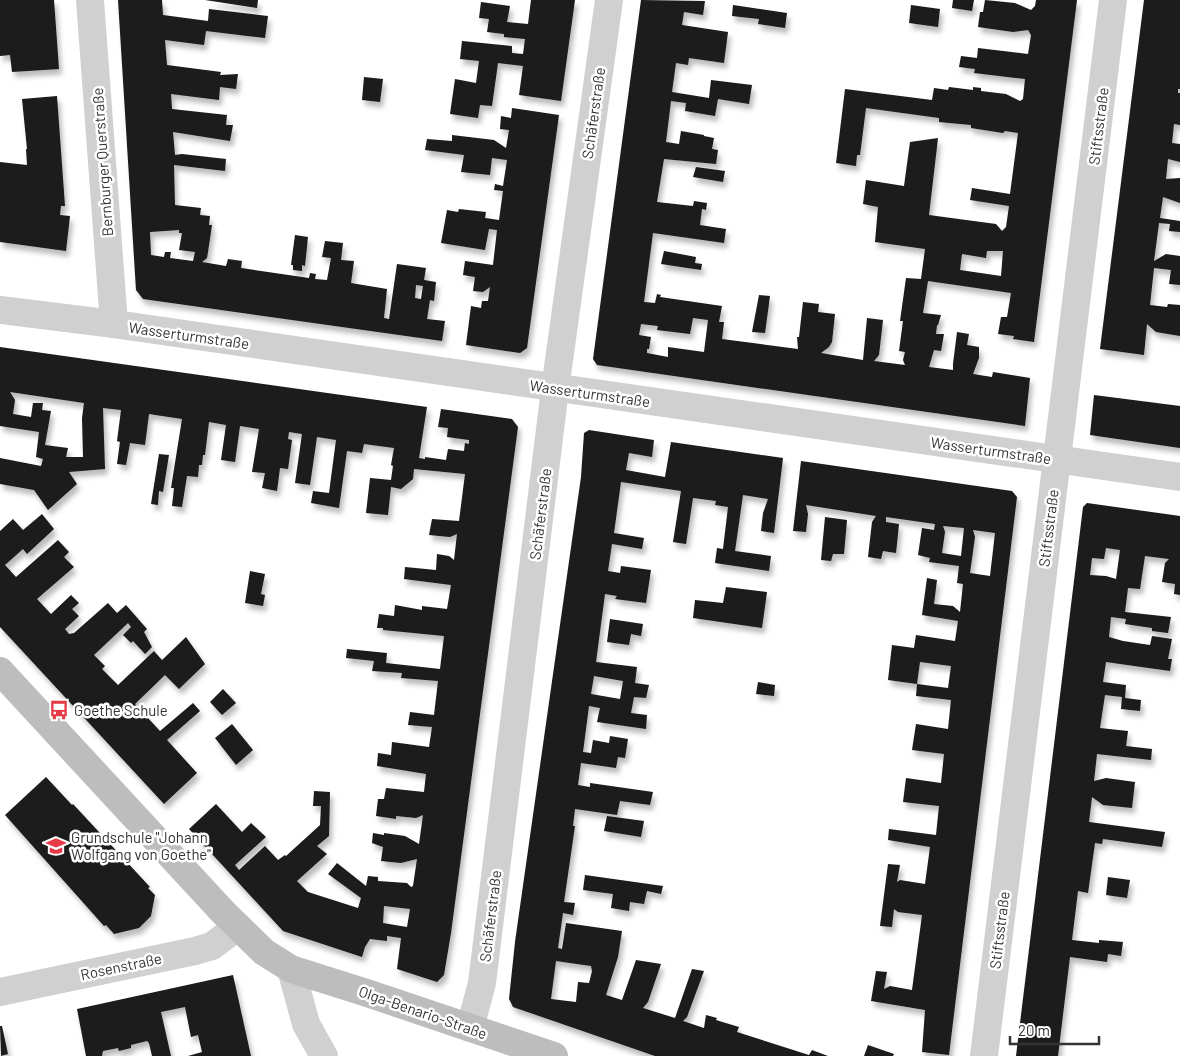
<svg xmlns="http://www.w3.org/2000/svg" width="1180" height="1056" viewBox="0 0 1180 1056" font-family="Barlow,sans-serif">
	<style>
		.building { fill: #1a1a1a; fill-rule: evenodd; filter: url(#shadow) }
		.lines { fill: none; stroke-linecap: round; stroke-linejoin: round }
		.street { stroke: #d0d0d0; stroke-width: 28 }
		.secondary { stroke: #bdbdbd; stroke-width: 28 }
		.labels { text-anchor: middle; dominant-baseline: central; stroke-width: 5; stroke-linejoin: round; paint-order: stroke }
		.street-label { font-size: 15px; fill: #333; stroke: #fff }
		.poi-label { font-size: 15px; fill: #333; stroke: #fff; text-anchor: start }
	</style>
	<defs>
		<filter id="shadow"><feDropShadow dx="3" dy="5.5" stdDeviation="2.5" flood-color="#0004"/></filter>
	</defs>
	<rect width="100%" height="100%" fill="#fff"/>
	<!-- building -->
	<g class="building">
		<polygon points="0,0 54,0 59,69 12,72 10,55 0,56"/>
		<path d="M118,0h44l1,15 45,6 1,-12 59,7 -3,22 -59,-7 -2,14 -39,-5 2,25 54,7 -1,3 18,-1 -2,15 -16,-2 -1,13 -48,-6 1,15 55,6 -1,10h7l-3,16 -57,-9 2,23 7,-1 44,5 -1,12 -51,-6 1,40 26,3 -1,7 10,1 -1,9h3l-4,27 -1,6 -5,4 24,4 2,-7 14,2 -1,7 68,10 1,-5 6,1 -1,5 12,1 4,-22 -9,-1 3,-16 18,2 -2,17 13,1 -3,22 36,6 -3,29 5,1 8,-55 29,4 -2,12 12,2 -2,19 -4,-1 -3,19 18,2 -3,20 -299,-42 -7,-9zM179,230v3h3l-3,17 16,2 -2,9 -23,-3 1,-6h-6l-1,5 -13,-2 -1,-23zM416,285l7,1 -2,13 -6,-1z"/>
		<polygon points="205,0 258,0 257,8"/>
		<polygon points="531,0 575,0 561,101 519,95 523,66 498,63 492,106 480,105 478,118 450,114 455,79 476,83 479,61 460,59 462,41 512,46 512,53 523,54 525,39 504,37 504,34 487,32 489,19 479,18 481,2 510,6 507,22 528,24"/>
		<path d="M641,0l64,1 -2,14 -19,-3 -2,13 46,7 -4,31 -35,-5 -1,7 -12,-2 -4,29 37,6 2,-18 41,5 -3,19 -31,-5 -3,17 -30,-5 1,-8 -15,-2 -5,41 13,2 2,-13 23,4v1l10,2 -2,11 6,1 -2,14 -52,-5 -7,43 36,4 1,-5 13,2 -1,7 -4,-1 -2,16 26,4 -2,14 -71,-10 -9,69 11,1 2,-9 4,1 -1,2 62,9 -3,16h5l-2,17 76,10 -1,-12h2l4,-35 16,2 -1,8 17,2 -3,28 -3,5 -8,6 42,7 4,-42 16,2 -4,35 -5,6 31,4 -2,-5 2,-8 -6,-1 4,-30h-3l6,-43 15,1 4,-30 -50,-7 3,-35 -15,-3 3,-24 38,6 6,-44 28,-4 -9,77 67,9 6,7 4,-4 3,-21 -39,-6 2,-12 38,6 8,-61 -13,-2 -2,2 -32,-5v-3l-32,-3v-4l-73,-10 -6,47h-3l-1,11 -20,-3 9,-74 87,11 2,-12 14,2 1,-3 24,3v-3l8,1v3l25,3 14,7 3,-2 2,-20 -51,-6 1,-4 -16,-2 2,-11 16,2 1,-10 50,6 3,-19 -3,-5 -15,2 -35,-5 2,-15h3l2,-12 30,3 16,7 4,-4 1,-6h41l-43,342 -21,-3 1,-3 -16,-2 3,-17h6l4,-24 -83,-12 -5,32 18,2 -3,10h-1l-1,9h8l-3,17 -7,-1 -5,17 24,3v-6l4,-32 12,2 -2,11 12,2v11l-6,16 19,3 1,-5 37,6 -5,48 -428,-61 -4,-6zM987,251h16l-2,25 -41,-6 2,-16 24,4zM693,318l15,2 -4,32 -36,-5v10l-21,-4v-4h2l2,-12 -12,-2 2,-11 17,2 -1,4 33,4z"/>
		<polygon points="953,0 974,0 972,11 952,8"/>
		<polygon points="1144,0 1180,0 1180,89 1178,89 1178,93 1180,93 1180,125 1174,124 1172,143 1180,144 1180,162 1168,159 1166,179 1180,178 1180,203 1163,197 1160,218 1180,221 1180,232 1169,231 1170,224 1159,223 1154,261 1166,254 1180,256 1180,285 1169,284 1171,270 1154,268 1150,305 1167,307 1168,304 1180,305 1180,336 1156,332 1147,324 1144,355 1100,349"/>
		<polygon points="733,5 787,13 785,28 758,24 759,19 732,16"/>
		<polygon points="911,5 940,9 938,27 909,23"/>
		<polygon points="364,77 383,79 380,102 362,100"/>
		<polygon points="57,96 65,206 61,206 60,215 70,216 66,251 0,242 0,162 27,165 26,149 27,149 22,99"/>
		<polygon points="512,108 559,115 527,348 520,353 466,345 471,306 481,308 482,301 488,301 490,287 483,292 473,291 475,277 463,275 465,261 493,265 497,230 489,229 485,250 441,243 447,210 458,212 459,209 486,212 485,218 499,220 503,191 494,190 495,184 503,186 507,160 492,158 490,175 461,172 464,155 425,150 427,139 452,141 452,135 494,140 506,148 509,130 500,129 501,116 511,118"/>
		<polygon points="696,167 725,171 723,182 693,177"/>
		<polygon points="295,235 308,237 305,266 302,265 302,271 293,270 293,265 291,265"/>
		<polygon points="664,251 696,257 695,263 702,264 701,270 661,264"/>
		<polygon points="759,295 770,296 765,333 752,332"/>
		<path d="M0,347l427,60 -8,51 6,1v-2l21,3 2,-11 16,2 1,-8 4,1v-4l-22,-3 1,-9 -10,-1 3,-18 71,10 6,8 -67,506 -7,42 -7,7 -40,-13 4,-31 -14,-2v5l-17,-2 -5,8 -3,10 -79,-26 -94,-102 27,-25 26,28 9,-9 15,14 -31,28 4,5 26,-24 13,14 7,-5 1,1 34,-31 1,-19h-8l1,-15 16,1 -1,44 -12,10 10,8 -30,27 11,11 50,16 3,-10 -33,-24 9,-11 29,23 2,-10 10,1v4l29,2 4,4 2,-1 4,-27 -16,4 -20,-2 2,-14 -11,-4 1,-10 11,2v-2l21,3 14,8 4,-29 -7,3 -20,-2v3l-20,-3 2,-17h6l2,-11 38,4 2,-18 -49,-8 1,-13 13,2 1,-13 37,5 3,-20 -24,-2 2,-13 24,3 4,-34 -37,-3 1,-5 -30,-2 2,-10 -28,-3 1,-9 40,4 -1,10 54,6 4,-33 -61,-6v-2h-6l2,-14 15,2 1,-11 27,5v-4l25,3 4,-24 -47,-6 1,-12 31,3 1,-16 12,2 5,4 3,-26 -7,3 -21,-2 3,-16 27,2 6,-47 -51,-5 -1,10 -12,10 -10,-2 -3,28 -22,-2 4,-35 21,2 2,-14 -2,-1 3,-17 -30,-4 -2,9 -15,-2 -8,57 -28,-5 2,-12 16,2 7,-53 -19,-3 -7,48 -15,-2 7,-49 -13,-2 -1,7 4,1 -4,29 -8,-1 -3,23 -15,-3 3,-15 -13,-1 7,-43 -19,-3 -5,36 -14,-2 5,-35 -17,-3 -4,33h-2l-1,10h-3l-1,12 -11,-1 -5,31 -10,-1 2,-18h-3l11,-69 -33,-5 -4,31 -15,-2 -4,22 -9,-1 3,-22 -3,-1 4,-31 -18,-2 2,61 -36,3 8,12 -29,26 -14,-20 -34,-6v-26l41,8 2,-7 -7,-2 3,-25 -39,-6zM10,392l74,11 -2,15 1,39h-17l2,-9 -23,-3 6,-34 -9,-1 1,-7h-10l-2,14 -18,-3 2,-14zM384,906l26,3 -3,18 -24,-4z"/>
		<polygon points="1094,395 1180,406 1180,448 1090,435"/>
		<path d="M589,430l65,10 -2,17 -23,-4 -3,17 39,7 6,-35 112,16 -9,75 -13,-2 2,-18 5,-14 -25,-4 -8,56 36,5 -2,15 -54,-8 2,-15 6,1 5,-42 -13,-2 1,-4 -23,-3 -7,46 -13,-2 8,-51 -60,-9 -7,51 30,5 -2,11 -30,-5 -4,27 12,2 1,-7 30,4 -5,33 -31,-4 2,-3 -12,-2 -9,68 41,5 -2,16 14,2 -3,13 -12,-1 -3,16 16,2 -1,14 -49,-7 3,-14 -11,-2 -6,46 8,1 2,-13 16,3 1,-7 18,3 -3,19 -7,-1 -2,11 -35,-5 -3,22 12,2v-4l63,9 -3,13 -30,-4 -3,14 -42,-6 -2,17h2l-11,76 11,1 -2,12 -10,-2 -5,35 4,1 4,-26 56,8 -4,26 -12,38 16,5 14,-40 25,4 -13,38 -5,6 32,10 17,-49 12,2 -17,46 -4,4 21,7 2,-13 11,3 -1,2 23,7 -2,5 72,23 3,-5 16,6h-173l-142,-49 -4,-8 6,-57 66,-465 3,-44zM594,676l29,5 -3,18 -29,-5zM556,961l35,5 1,5 -3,12 -11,-1 -2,20 -25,-3z"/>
		<polygon points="159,454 169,455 163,492 159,491 158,505 151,504"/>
		<path d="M801,461l211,30 5,6 -68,558 -27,-3 3,-42 -54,-9 5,-30 11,1 -3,17 6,-3 22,4 10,-75 -24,-3 -4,-3 -2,18 -12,-1 8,-62 12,1 -3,17 3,-2 25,4 5,-37 -42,-7 1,-11 47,6 3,-29 -36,-4 3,-24 35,5 3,-29 -32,-4 4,-26 32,5 3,-29 -35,-4 1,-12 31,4 3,-22 -31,-4 -3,22 -29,-4 4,-35 22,3 2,-13 39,6 3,-20 -36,-6 5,-37 10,2 -3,24 19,2 7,6 3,-28 -6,-1 2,-17 -30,-4 1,-4 -12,-3 4,-27 12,2 1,-6 -49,-7v5l13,2 -3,29 -13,-2 -2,8 -13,-2 4,-35 4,-6 -70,-11 2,9 -2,18 -13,-1zM943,526l21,2 -3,28 -19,-3 3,-21zM973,530l22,3 -5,43 -20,-3 5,-36z"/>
		<path d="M1087,503l93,13v79l-6,-1 1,-10 -13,-2 3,-19 4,-4 -24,-3 -5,33 -12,-1 -3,24 46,5 -3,16 -16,-2v-3l-27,-4 1,-5 -15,-2 -2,20 14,4 27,4 2,-9 20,3 -4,20h4l-2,12 -64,-9 -3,20 23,3 -1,13 16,2 -1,11 -19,-2 1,-12 -17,-2 -5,33 28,3 -2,15 26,3 -1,11 -54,-6 -3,27 12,-3 29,4 -3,26 -29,-3 -11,-8 -3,25 76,10 -3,15 -59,-8 -1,5 -7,-1 -7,50 -10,-2 -6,49 27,3v-3l24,2 -2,14 -13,-2 -1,8 -37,-5 -12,99h-42l67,-549zM1106,548l14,2 -4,29 -10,-3 -16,-1 2,-17 12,1z"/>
		<polygon points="42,514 54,529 27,554 23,549 5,565 16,577 58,540 69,552 64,557 74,567 37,599 51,614 71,595 79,603 72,609 79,616 65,629 69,634 74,633 108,603 117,613 126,605 147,629 144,632 152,647 145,654 133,641 131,643 123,635 131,627 128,623 94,655 105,666 102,669 118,685 154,651 162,660 186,637 205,664 179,689 165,675 135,704 160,731 193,703 200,711 167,740 197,773 164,804 0,627 0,531 13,519 23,530"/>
		<polygon points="825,517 847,520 844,554 833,554 831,561 821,560"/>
		<polygon points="250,571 265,574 261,594 265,595 263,606 245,603"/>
		<polygon points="726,587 767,592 762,628 693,618 695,600 723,603"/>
		<polygon points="610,619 643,624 641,636 631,634 629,645 607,642"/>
		<polygon points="758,682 775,685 774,696 756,694"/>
		<polygon points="223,689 236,703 222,715 210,702"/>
		<polygon points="232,724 253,750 236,765 215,738"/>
		<polygon points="46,777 72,805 73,804 150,887 148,888 155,895 151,916 139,928 114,934 106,925 104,926 5,815"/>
		<polygon points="607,816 644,821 641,837 604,831"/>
		<polygon points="585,875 663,886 661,894 647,891 644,904 630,902 629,911 611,908 613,894 583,890"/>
		<polygon points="1108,877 1130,880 1127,898 1106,895"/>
		<polygon points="233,975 251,1056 188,1056 202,1052 198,1035 191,1037 185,1007 161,1012 171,1056 152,1056 149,1043 147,1041 131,1045 131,1048 119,1051 118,1048 103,1051 102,1056 86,1056 77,1009"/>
		<polygon points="0,1026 2,1026 8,1054 1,1056"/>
		<polygon points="868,1045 894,1054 893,1056 864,1056"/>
	</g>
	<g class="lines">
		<!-- street -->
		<g class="street">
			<polyline points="90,0 114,324"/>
			<polyline points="0,310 114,324 1180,477"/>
			<polyline points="291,969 306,1024 324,1056"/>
			<polyline points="0,992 195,951 212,946 237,927"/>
			<polyline points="470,1028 482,983 555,389 609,0"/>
			<polyline points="984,1056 1113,0"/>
		</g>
		<!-- secondary -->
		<polyline class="secondary" points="0,671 223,912 264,952 291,969 367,993 554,1056"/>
	</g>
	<!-- icons -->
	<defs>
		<symbol id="bus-bare" viewBox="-9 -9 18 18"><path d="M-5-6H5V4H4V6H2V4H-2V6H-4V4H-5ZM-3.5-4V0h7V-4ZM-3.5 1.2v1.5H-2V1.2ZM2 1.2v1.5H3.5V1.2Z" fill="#e63946" stroke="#fff" stroke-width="2.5" paint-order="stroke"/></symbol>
		<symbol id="school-bare" viewBox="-9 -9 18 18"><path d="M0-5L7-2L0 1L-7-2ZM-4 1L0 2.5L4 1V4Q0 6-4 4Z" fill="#e63946" stroke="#fff" stroke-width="2.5" paint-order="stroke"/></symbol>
	</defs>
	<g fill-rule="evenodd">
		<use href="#bus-bare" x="45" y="696" width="28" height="28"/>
		<use href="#school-bare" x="42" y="832" width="28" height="28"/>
	</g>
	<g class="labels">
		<!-- street labels -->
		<g class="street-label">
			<text transform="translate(593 113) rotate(-82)">Schäferstraße</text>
			<text transform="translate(1098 126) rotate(-83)">Stiftsstraße</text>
			<text transform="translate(102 162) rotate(-94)">Bernburger Querstraße</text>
			<text transform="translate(189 335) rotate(8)">Wasserturmstraße</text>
			<text transform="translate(590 393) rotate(8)">Wasserturmstraße</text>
			<text transform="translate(991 450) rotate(8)">Wasserturmstraße</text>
			<text transform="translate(540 514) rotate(-83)">Schäferstraße</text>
			<text transform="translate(1048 528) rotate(-83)">Stiftsstraße</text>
			<text transform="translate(490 916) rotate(-83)">Schäferstraße</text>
			<text transform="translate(999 930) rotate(-83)">Stiftsstraße</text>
			<text transform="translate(121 966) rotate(-12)">Rosenstraße</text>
			<text transform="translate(423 1012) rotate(19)">Olga-Benario-Straße</text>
		</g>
		<!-- poi labels -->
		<g class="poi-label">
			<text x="74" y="710">Goethe Schule</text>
			<text x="71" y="837">Grundschule "Johann<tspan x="71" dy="17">Wolfgang von Goethe"</tspan></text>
		</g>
	</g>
	<!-- scale -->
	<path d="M1010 1036v8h89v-8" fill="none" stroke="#333333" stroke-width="2.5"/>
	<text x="1018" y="1036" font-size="15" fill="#333333" stroke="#ffffff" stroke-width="4" paint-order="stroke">20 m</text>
</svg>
